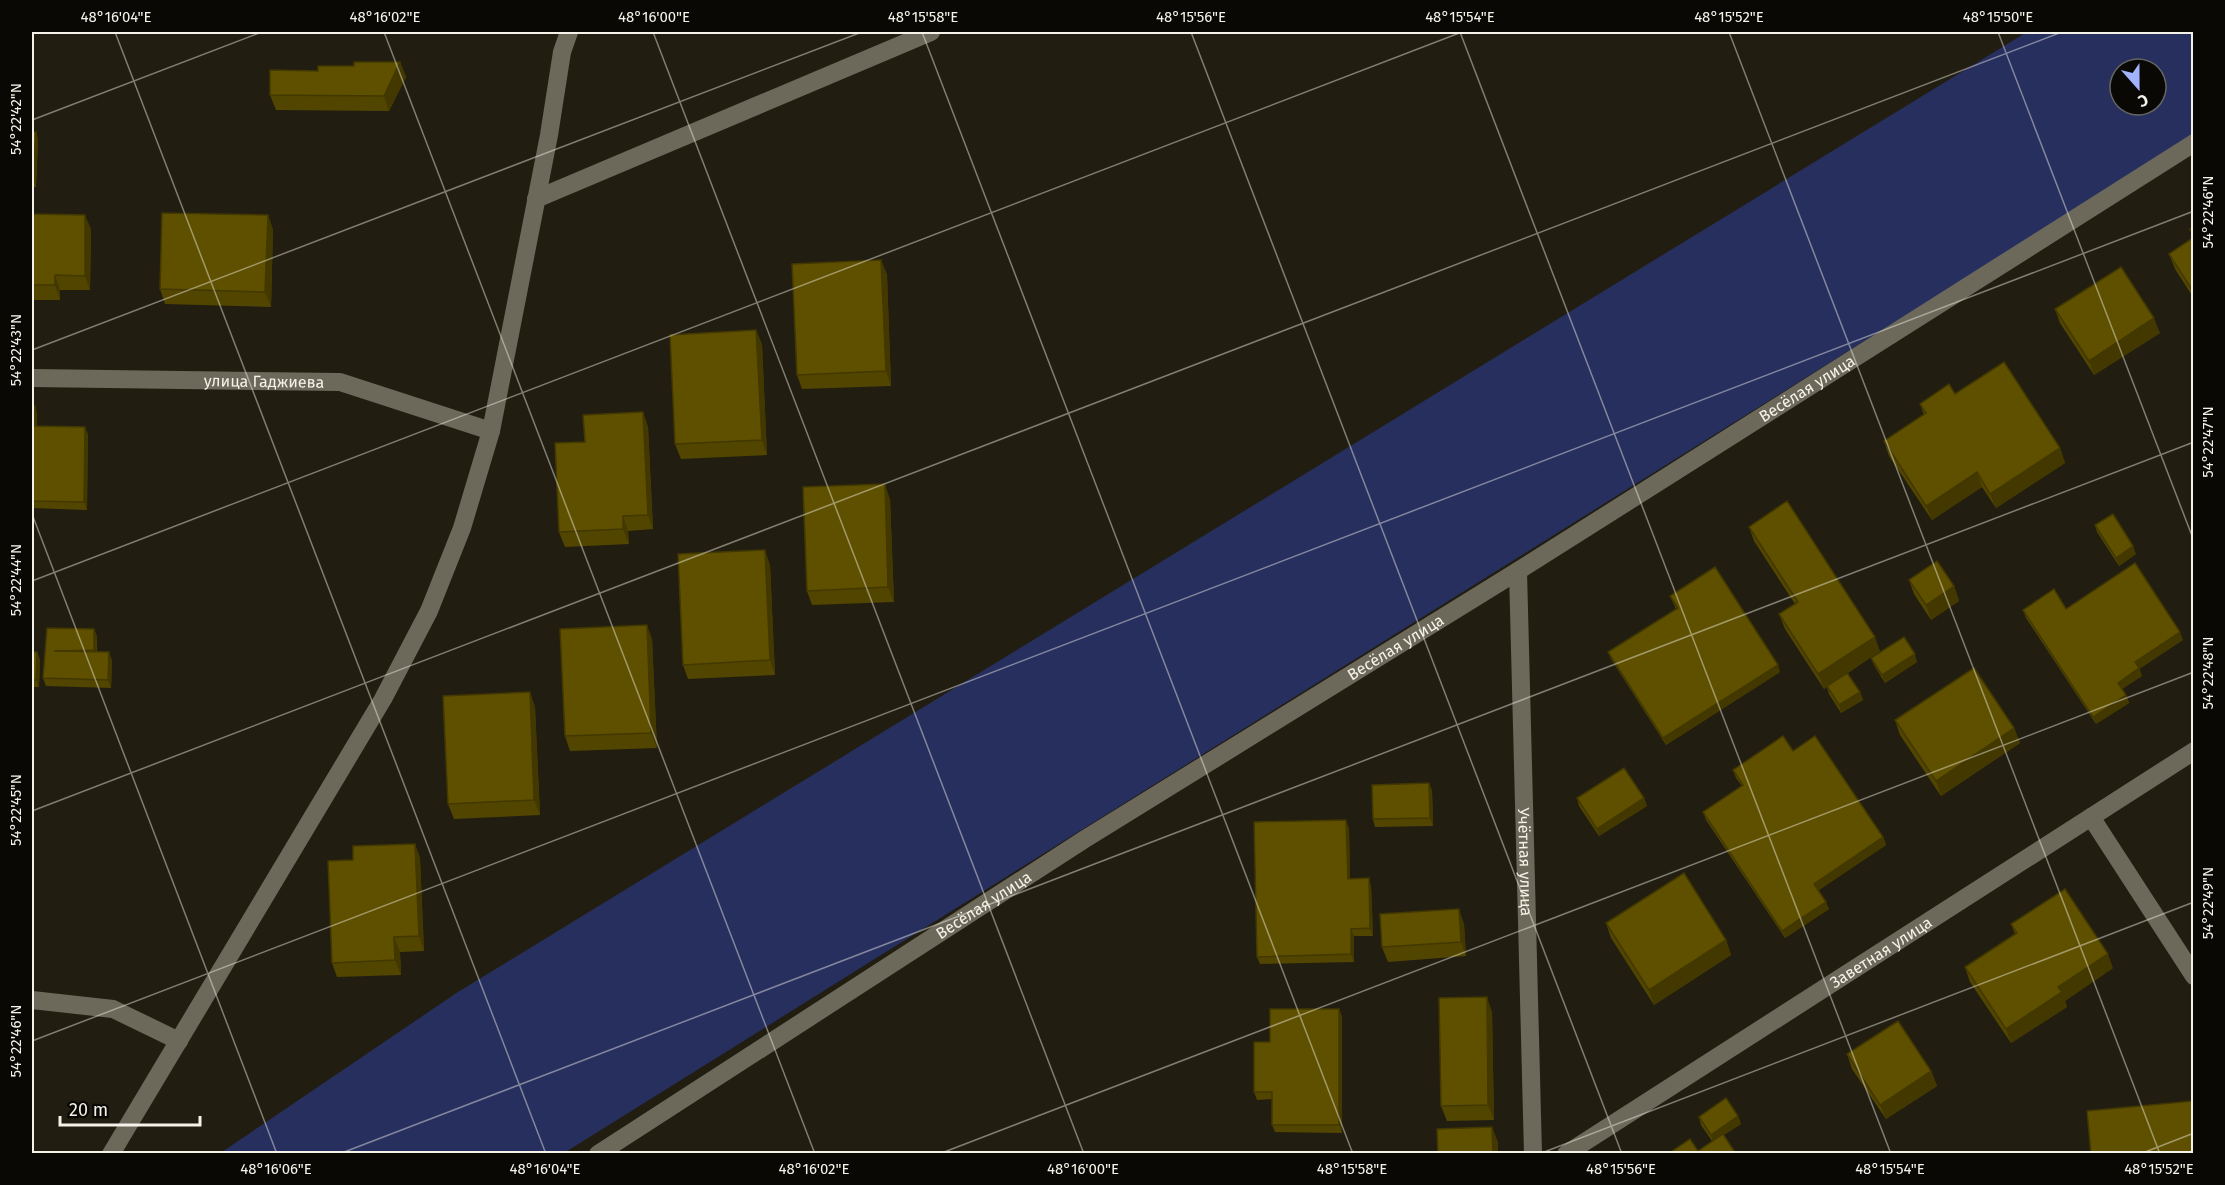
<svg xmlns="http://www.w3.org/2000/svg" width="2225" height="1185" viewBox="0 0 2225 1185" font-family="'Fira Sans',sans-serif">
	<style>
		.green { fill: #272f5f; fill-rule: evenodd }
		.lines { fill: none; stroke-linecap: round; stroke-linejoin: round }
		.minor { stroke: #6c695a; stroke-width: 18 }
		.wall { fill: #524500 }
		.shaded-wall { fill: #423800 }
		.building { fill: #5f5000; stroke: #423800; stroke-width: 1.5 }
		.ticks { fill: none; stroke: #f4f2e9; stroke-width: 1.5; stroke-opacity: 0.45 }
		.labels { text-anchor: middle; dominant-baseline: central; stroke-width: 5; stroke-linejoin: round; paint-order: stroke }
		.street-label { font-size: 16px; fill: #f4f2e9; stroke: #090804 }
		.neatline { fill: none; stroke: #f4f2e9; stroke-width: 2 }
		.ticks-label { font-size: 15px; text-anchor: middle; fill: #f4f2e9 }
	</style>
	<rect width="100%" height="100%" fill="#211e11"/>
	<!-- green -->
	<path class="green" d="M2027,32h166v104l-1629,1017 -345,1 239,-162zM2120,69h36v36h-36z"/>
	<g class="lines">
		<!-- minor -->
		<g class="minor">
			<polyline points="536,199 931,32"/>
			<path id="s1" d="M32,378l308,4 151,49"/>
			<path id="s2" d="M1518,571l15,583"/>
			<polyline points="2091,817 2194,976"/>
			<polyline points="32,1000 113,1009 179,1041"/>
			<polyline points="111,1154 383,699 429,611 462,528 491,431 549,135 562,52 569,32"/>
			<path id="s3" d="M598,1154l487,-315 433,-268 676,-428"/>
			<path id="s4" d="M1566,1154l628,-403"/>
		</g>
	</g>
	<!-- wall -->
	<g class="wall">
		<polygon points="400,62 406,77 389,111 276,110 270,95 318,71 354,66"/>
		<polygon points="32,132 38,139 36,187 32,187"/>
		<polygon points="32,214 91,229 90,290 60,290 60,300 32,300"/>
		<polygon points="268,215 273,230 271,307 165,304 160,289"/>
		<polygon points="2193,238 2193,297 2175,269 2169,254"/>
		<polygon points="881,260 887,275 891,386 802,389 797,375"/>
		<polygon points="2055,309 2160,333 2094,375 2060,323"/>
		<polygon points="756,330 762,345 767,455 681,459 675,444"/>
		<polygon points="1955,394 2060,448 2065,463 1996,508 1982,487 1932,520 1889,456 1884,441 1924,415 1920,404"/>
		<polygon points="32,406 37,413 37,426 88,434 87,510 32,508"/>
		<polygon points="643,412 648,427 653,529 628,531 629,544 565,547 559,532"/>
		<polygon points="890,499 894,602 812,605 807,591"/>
		<polygon points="2095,525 2136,554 2119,566 2097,532"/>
		<polygon points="1749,527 1880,651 1848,673 1860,692 1863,700 1841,713 1829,694 1827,687 1824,689 1785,629 1779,614 1795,604 1754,541"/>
		<polygon points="770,565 775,675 688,679 683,665"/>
		<polygon points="1909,580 1954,586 1959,601 1931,620 1914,594"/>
		<polygon points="1670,596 1780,672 1666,745 1611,659 1608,652 1676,609"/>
		<polygon points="2066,609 2183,640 2139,668 2142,676 2122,689 2126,695 2129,703 2096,724 2026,618 2023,610"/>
		<polygon points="94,629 97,637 97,652 112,660 111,688 46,686 43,678"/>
		<polygon points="652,639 657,748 570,751 565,736"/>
		<polygon points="32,652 37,652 40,660 39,687 32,687"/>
		<polygon points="1871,658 1917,662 1885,683 1874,665"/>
		<polygon points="535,707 540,815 454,819 448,804"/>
		<polygon points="1895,720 2014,728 2020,743 1941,796 1900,735"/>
		<polygon points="1793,751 1883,837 1886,845 1819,890 1829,909 1785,938 1706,820 1703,812 1742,786 1736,778 1733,770"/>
		<polygon points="1432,790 1433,826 1375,827 1373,819"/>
		<polygon points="1577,798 1644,798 1647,806 1599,836 1579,806"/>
		<polygon points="1349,828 1350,879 1371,886 1373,936 1354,936 1354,962 1260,964 1257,957"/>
		<polygon points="415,844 420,858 424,951 400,952 401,975 337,977 332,963 353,860"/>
		<polygon points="1606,923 1726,940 1731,955 1654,1005 1611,938"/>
		<polygon points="1464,924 1466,956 1388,962 1382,947"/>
		<polygon points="2011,924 2113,968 2065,1001 2067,1007 2011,1043 1970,982 1965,967 2015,934"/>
		<polygon points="1492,1012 1494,1120 1447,1121 1441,1106"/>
		<polygon points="1342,1016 1342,1133 1275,1132 1272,1125 1272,1099 1257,1100 1254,1092 1270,1042"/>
		<polygon points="1847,1054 1931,1071 1937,1086 1886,1119 1852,1069"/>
		<polygon points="1738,1116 1741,1124 1698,1151 1712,1141 1701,1125 1699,1117"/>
	</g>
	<!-- shaded-wall -->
	<g class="shaded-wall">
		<polygon points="400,62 406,77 389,111 384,96"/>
		<polygon points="36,132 38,139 36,187 33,179"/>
		<polygon points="85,215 91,229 90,290 85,276"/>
		<polygon points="268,215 273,230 271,307 265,292"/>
		<polygon points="881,260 887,275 891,386 886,371"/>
		<polygon points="55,275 60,290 60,300 55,285"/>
		<polygon points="2154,318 2160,333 2094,375 2089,361"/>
		<polygon points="756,330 762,345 767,455 762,440"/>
		<polygon points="35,406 37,413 37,433 34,426"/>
		<polygon points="643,412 648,427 653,529 648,515"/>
		<polygon points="85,427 88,434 87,510 84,502"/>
		<polygon points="2060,448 2065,463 1996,508 1990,494"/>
		<polygon points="1977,472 1982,487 1932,520 1926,506"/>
		<polygon points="885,484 890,499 894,602 888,587"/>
		<polygon points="623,516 628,531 629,544 623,529"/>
		<polygon points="2133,546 2136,554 2119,566 2116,558"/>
		<polygon points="765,550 770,565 775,675 770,660"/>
		<polygon points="1954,586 1959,601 1931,620 1926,605"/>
		<polygon points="647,625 652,639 657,748 651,733"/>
		<polygon points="94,629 97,637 96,658 94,650"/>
		<polygon points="2180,632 2183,640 2138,670 2135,662"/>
		<polygon points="1875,637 1880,651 1824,689 1818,674"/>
		<polygon points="37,652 40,660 39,687 36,680"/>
		<polygon points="109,652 112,660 111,688 108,680"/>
		<polygon points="1915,654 1917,662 1885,683 1882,675"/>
		<polygon points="1778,665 1780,672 1666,745 1663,738"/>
		<polygon points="2139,668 2142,676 2120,690 2118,683"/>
		<polygon points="530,692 535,707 540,815 534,800"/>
		<polygon points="1860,692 1863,700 1841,713 1839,705"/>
		<polygon points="2126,695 2129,703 2096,724 2093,717"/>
		<polygon points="2014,728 2020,743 1941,796 1936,781"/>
		<polygon points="1429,783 1432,790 1433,826 1430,818"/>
		<polygon points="1644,798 1647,806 1599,836 1597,829"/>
		<polygon points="1346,820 1349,828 1350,886 1348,879"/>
		<polygon points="1883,837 1886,845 1817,891 1814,884"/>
		<polygon points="415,844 420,858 424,951 419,936"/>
		<polygon points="1369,878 1371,886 1373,936 1370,928"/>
		<polygon points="1826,902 1829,909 1785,938 1782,931"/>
		<polygon points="1459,909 1464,924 1466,956 1461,942"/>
		<polygon points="1351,929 1354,936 1354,962 1351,954"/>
		<polygon points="394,937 400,952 401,975 395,960"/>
		<polygon points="1726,940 1731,955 1654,1005 1649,990"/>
		<polygon points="2108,954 2113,968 2065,1001 2067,1007 2011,1043 2006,1029 2058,987"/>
		<polygon points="1487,997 1492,1012 1494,1120 1488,1105"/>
		<polygon points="1339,1009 1342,1016 1342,1133 1339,1125"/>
		<polygon points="1931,1071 1937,1086 1886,1119 1880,1105"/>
		<polygon points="1738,1116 1741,1124 1713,1142 1711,1135"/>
		<polygon points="1492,1127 1498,1142 1498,1154 1493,1154"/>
	</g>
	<!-- building -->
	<g class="building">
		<polygon points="354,62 400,62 384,96 270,95 270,70 318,71 318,66 354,66"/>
		<polygon points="32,132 36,132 33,179 32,179"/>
		<polygon points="162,213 268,215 265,292 160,289"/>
		<polygon points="32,214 85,215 85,276 55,275 55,285 32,285"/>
		<polygon points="2193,227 2193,234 2190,229"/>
		<polygon points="2193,238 2193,291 2169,254"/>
		<polygon points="881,260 886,371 797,375 792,264"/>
		<polygon points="2121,267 2154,318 2089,361 2055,309"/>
		<polygon points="756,330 762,440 675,444 670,335"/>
		<polygon points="2004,362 2060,448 1990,494 1977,472 1926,506 1884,441 1926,413 1920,404 1949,384 1955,394"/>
		<polygon points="32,406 35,406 34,426 85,427 84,502 32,501"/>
		<polygon points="643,412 648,515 623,516 623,529 559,532 555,443 585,442 583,415"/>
		<polygon points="885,484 888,587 807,591 803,487"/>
		<polygon points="1787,501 1875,637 1818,674 1779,614 1798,602 1749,527"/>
		<polygon points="2113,514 2133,546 2116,558 2095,525"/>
		<polygon points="765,550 770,660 683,665 678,554"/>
		<polygon points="1937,561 1954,586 1926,605 1909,580"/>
		<polygon points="2135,563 2180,632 2135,662 2139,668 2118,683 2126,695 2093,717 2023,610 2054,589 2066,609"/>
		<polygon points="1715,567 1778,665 1663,738 1608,652 1678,608 1670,596"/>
		<polygon points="647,625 651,733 565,736 560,629"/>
		<polygon points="47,628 94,629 94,650 54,651 109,652 108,680 43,678"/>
		<polygon points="1904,637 1915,654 1882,675 1871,658"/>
		<polygon points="32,652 37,652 36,680 32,680"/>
		<polygon points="1974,668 2014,728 1936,781 1895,720"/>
		<polygon points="1847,673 1860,692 1839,705 1827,686"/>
		<polygon points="530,692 534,800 448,804 443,696"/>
		<polygon points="1783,736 1793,751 1815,736 1883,837 1814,884 1826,902 1782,931 1703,812 1743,785 1733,770"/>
		<polygon points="1624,768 1644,798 1597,829 1577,798"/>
		<polygon points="1429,783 1430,818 1373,819 1372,785"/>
		<polygon points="1346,820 1348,879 1369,878 1370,928 1351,929 1351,954 1257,957 1254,822"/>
		<polygon points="415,844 419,936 394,937 395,960 332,963 328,861 353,860 353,846"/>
		<polygon points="1684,873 1726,940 1649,990 1606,923"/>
		<polygon points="2065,889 2108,954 2058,987 2062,992 2006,1029 1965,967 2017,933 2011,924"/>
		<polygon points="1459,909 1461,942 1382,947 1380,914"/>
		<polygon points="1487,997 1488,1105 1441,1106 1439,998"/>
		<polygon points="1270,1009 1339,1009 1339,1125 1272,1125 1272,1092 1254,1092 1254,1042 1270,1042"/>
		<polygon points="1898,1021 1931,1071 1880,1105 1847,1054"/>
		<polygon points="1726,1098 1738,1116 1711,1135 1699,1117"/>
		<polygon points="2193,1101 2193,1154 2091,1154 2087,1111"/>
		<polygon points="1492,1127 1493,1154 1438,1154 1437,1129"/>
		<polygon points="1723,1134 1736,1154 1668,1154 1690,1139 1698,1151"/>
	</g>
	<!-- ticks -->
	<path class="ticks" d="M115,32l431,1122M384,32l431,1122M653,32l431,1122M922,32l431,1122M1191,32l431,1122M1460,32l431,1122M1729,32l431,1122M1998,32l196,509M32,120l230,-88M32,350l830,-318M32,514l245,640M32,581l1430,-549M32,811l2030,-779M32,1041l2162,-830M339,1154l1855,-712M939,1154l1255,-482M1539,1154l655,-252M2140,1154l54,-21"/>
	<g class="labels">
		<!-- street labels -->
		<g class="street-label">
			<text stroke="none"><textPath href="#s1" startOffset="232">улица Гаджиева</textPath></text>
			<text stroke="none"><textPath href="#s3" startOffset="1431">Весёлая улица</textPath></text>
			<text stroke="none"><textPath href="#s3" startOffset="945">Весёлая улица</textPath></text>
			<text stroke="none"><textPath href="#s2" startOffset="291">Учётная улица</textPath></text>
			<text stroke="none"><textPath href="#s3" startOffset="459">Весёлая улица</textPath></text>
			<text stroke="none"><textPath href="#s4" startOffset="374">Заветная улица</textPath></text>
		</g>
	</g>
	<!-- border -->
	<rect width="2225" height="1185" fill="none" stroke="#090804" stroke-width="66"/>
	<!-- north arrow -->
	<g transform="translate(2138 87) rotate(159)"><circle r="28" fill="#090804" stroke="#676660" stroke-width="1.5"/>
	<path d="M0-4.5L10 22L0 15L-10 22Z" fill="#a1b3fd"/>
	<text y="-9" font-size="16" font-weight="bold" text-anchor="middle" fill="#f4f2e9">С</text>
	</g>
	<!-- scale -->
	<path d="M60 1116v9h140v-9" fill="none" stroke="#f4f2e9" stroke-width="3"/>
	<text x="69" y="1116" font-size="18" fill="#f4f2e9" stroke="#090804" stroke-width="4.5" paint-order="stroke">20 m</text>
	<rect x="33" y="33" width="2159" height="1119" class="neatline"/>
	<g class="ticks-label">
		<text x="116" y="22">48°16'04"E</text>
		<text x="385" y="22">48°16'02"E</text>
		<text x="654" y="22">48°16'00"E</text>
		<text x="923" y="22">48°15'58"E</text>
		<text x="1191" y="22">48°15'56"E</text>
		<text x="1460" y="22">48°15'54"E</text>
		<text x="1729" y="22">48°15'52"E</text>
		<text x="1998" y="22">48°15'50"E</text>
		<text transform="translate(16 119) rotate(-90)" y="5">54°22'42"N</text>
		<text transform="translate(2208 212) rotate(-90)" y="5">54°22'46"N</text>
		<text transform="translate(16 350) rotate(-90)" y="5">54°22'43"N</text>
		<text transform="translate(2208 442) rotate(-90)" y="5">54°22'47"N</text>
		<text transform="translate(16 580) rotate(-90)" y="5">54°22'44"N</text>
		<text transform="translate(2208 673) rotate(-90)" y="5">54°22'48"N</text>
		<text transform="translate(16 810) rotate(-90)" y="5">54°22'45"N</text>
		<text transform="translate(2208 903) rotate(-90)" y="5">54°22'49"N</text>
		<text transform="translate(16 1041) rotate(-90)" y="5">54°22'46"N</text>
		<text x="276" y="1174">48°16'06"E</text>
		<text x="545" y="1174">48°16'04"E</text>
		<text x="814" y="1174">48°16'02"E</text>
		<text x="1083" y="1174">48°16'00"E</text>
		<text x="1352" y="1174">48°15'58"E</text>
		<text x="1621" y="1174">48°15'56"E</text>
		<text x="1890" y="1174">48°15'54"E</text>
		<text x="2159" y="1174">48°15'52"E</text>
	</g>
</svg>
